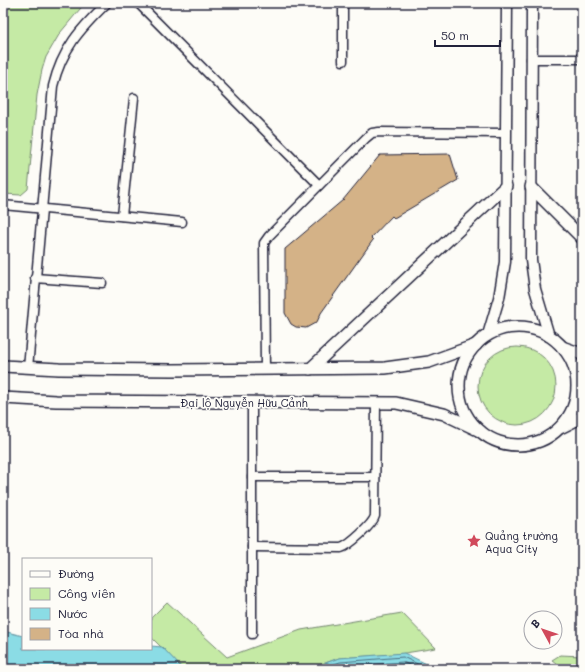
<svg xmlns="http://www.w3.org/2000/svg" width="585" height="672" viewBox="0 0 585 672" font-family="Mali,sans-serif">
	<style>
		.green { fill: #c5eaa5; stroke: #748670 }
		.water { fill: #8bdce5; stroke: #6192a1 }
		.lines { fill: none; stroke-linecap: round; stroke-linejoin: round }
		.shore { stroke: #4c6c7f; stroke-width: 1 }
		.building { fill: #d4b287; stroke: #22223b }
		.minor-casing { stroke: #22223b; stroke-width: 11 }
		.tertiary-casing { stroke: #22223b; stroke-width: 13 }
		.secondary-casing { stroke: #22223b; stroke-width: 14 }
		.minor { stroke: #fdfcf7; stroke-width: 8 }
		.tertiary { stroke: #fdfcf7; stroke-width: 10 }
		.secondary { stroke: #fdfcf7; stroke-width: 11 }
		.labels { text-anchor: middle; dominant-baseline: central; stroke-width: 3.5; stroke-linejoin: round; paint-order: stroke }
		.street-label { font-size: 11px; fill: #22223b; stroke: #fdfcf7 }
		.poi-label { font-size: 11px; fill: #22223b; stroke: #fdfcf7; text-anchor: start }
	</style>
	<rect width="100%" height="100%" fill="#fdfcf7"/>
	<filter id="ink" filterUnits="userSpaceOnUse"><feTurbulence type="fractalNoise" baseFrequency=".025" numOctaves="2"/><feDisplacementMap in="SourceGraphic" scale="8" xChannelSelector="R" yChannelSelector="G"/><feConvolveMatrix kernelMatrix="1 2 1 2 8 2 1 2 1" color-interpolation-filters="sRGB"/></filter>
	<g filter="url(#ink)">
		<!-- green -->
		<g class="green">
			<polygon points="3,3 85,3 60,33 46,57 42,70 37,95 28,189 21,195 3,194"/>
			<circle cx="517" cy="386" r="39"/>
			<polygon points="167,602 227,657 301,630 402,613 436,648 399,654 339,658 309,669 183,669 151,637 151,618"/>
			<polygon points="560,655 582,656 582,669 564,669 552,660"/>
		</g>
		<!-- water -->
		<g class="water">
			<polygon points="3,631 23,636 23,649 151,649 151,646 162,647 183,669 3,669"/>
			<polygon points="404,653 437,669 309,669 339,658"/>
		</g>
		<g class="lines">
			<!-- shore -->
			<g class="shore">
				<polyline points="321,669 340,662 403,657 428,669"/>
				<polyline points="334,669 341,667 403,662 417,669"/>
			</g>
		</g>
		<!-- building -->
		<polygon class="building" points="450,154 458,180 394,218 392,216 371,238 373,240 321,313 317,322 306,328 296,327 291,324 285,313 285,249 343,200 380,155"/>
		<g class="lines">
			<defs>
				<g id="minor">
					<polyline points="138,3 319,185"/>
					<polyline points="343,3 343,61"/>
					<polyline points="531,59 582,59"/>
					<polyline points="3,205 182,222"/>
					<polyline points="122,216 134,98"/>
					<polyline points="35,278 102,283"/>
					<path d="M28,368l25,-282c9,-37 27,-57 54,-83"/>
					<polyline points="265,370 264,243 269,236 366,138 372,133 379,132 506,133"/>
					<polyline points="252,402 252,634"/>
					<polyline points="252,477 375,477"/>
					<path d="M252,547l89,1c8,-2 32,-24 34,-32l1,-114"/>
				</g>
				<g id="tertiary">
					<polyline points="532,3 531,260 535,289 549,336"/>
					<polyline points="488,335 499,298 505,262 507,3"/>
				</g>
				<g id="secondary">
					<polyline points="531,187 582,238"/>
					<circle cx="518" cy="386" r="59"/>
					<polyline points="562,347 582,354"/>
					<polyline points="3,366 59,369 172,370 385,368 429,362 476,345"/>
					<polyline points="310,369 506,186"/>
					<polyline points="3,398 56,401 396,403 444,414 480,431"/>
					<polyline points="562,427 582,417"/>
				</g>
			</defs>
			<!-- minor casing -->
			<use href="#minor" class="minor-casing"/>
			<!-- tertiary casing -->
			<use href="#tertiary" class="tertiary-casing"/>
			<!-- secondary casing -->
			<use href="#secondary" class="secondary-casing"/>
			<!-- minor -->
			<use href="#minor" class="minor"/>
			<!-- tertiary -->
			<use href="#tertiary" class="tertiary"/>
			<!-- secondary -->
			<use href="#secondary" class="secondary"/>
		</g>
	</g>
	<!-- icons -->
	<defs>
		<symbol id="sight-bare" viewBox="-9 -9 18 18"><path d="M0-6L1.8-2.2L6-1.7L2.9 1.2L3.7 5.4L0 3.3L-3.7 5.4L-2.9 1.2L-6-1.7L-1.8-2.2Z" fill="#d1495b" stroke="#fdfcf7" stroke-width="2.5" paint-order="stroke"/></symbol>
	</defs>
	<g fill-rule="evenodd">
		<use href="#sight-bare" x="464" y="531" width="20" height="20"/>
	</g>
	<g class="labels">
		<!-- street labels -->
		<g class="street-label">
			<text x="244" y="402">Đại lộ Nguyễn Hữu Cảnh</text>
		</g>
		<!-- poi labels -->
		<g class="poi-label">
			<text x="485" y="535">Quảng trường<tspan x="485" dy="13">Aqua City</tspan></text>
		</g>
	</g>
	<!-- margin -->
	<rect width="585" height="672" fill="none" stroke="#fdfcf7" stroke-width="16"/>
	<rect x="8" y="8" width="569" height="656" fill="none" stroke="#22223b" stroke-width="1.5" filter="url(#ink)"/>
	<!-- legend -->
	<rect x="22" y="558" width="130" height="92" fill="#fdfcf7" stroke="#a5a5ac"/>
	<rect x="30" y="571" width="20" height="6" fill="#fdfcf7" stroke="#a5a5ac"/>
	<text x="58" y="578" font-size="12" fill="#22223b">Đường</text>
	<rect x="30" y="588" width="20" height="12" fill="#c5eaa5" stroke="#a5a5ac"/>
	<text x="58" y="598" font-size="12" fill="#22223b">Công viên</text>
	<rect x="30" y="608" width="20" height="12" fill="#8bdce5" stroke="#a5a5ac"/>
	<text x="58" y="618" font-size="12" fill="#22223b">Nước</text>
	<rect x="30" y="628" width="20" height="12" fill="#d4b287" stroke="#a5a5ac"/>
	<text x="58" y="638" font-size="12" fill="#22223b">Tòa nhà</text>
	<!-- north arrow -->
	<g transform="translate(543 630) rotate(310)"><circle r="19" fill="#fdfcf7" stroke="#a5a5ac"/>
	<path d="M0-3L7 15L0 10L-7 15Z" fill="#d1495b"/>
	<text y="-6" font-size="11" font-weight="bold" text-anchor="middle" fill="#22223b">B</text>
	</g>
	<!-- scale -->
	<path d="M435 40v6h65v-6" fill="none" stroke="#22223b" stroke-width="2"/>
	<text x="441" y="40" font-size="12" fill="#22223b" stroke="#fdfcf7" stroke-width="3" paint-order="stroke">50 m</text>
</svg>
